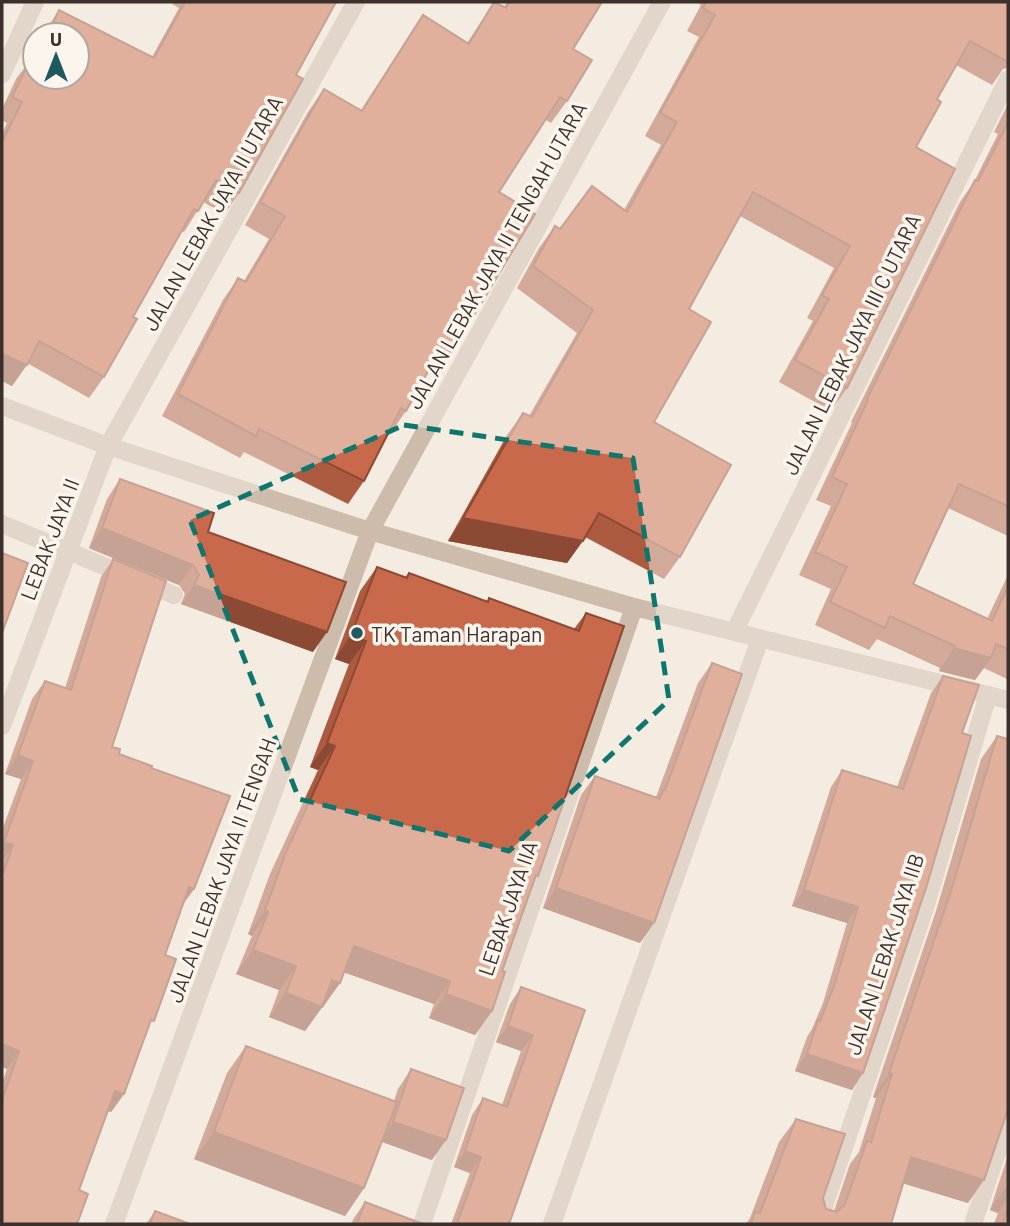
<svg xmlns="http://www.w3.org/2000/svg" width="1010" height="1226" viewBox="0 0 1010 1226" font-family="Barlow,sans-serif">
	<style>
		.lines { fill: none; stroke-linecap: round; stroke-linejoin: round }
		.minor { stroke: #cdbbac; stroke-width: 18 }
		.wall { fill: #ac5a40 }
		.shaded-wall { fill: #8c4a34 }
		.building { fill: #c8694b; stroke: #8c4a34; stroke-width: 2 }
		.marked { fill: none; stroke: #0f766e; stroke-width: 5; stroke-dasharray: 14 9; stroke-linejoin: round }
		.poi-dot { fill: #1f5a5e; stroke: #fbf5ee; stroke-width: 2.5 }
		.labels { text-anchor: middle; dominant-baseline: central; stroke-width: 7; stroke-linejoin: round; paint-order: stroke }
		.street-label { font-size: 21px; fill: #3b302b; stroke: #fbf5ee }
		.poi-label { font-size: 21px; fill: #3b302b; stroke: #fbf5ee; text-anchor: start }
	</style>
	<rect width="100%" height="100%" fill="#f4ebe1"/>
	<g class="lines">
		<!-- minor -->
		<g class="minor">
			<polyline points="2,74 35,2"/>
			<polyline points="2,406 108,446 370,531 634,607 1008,700"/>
			<polyline points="2,524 174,595"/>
			<polyline points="735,630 1008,79"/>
			<polyline points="2,726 108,446 356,2"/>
			<polyline points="114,1224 370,531 662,2"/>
			<polyline points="422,1224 634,607"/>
			<polyline points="552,1224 760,639"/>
			<polyline points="818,1224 925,908 988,695"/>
			<polyline points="973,1224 1008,1120"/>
		</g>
	</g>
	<!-- wall -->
	<g class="wall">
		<polygon points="173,2 336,2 296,75 239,193 225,214 203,202 184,232 181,231 133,317 104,377 89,398 27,363 12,386 2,381 2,134 7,123 2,120 2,109 16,79 31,59 35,50 35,77 77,35 43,35 59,10 152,57 179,8 172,4"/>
		<polygon points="494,2 504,7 507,2 602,2 573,49 567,101 551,123 546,120 499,192 455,347 440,370 432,365 406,411 390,434 388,433 364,481 348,504 244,452 240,458 162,416 223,300 238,278 244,281 269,239 245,225 308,112 324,89 361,110 423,15 467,43"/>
		<polygon points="696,2 1008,2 1008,68 1003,69 992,85 956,65 937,99 916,147 847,388 831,411 779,382 813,321 807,318 834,268 740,216 689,309 654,422 680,557 664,579 585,537 567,563 448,541 507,435 523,413 529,416 577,333 517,288 539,248 555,226 560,229 624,210 661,145 645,136 699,37 687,31 701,5"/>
		<polygon points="1008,104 1008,536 948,508 913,584 987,619 1008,575 1008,677 1007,679 984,668 975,680 939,671 940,668 877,639 869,650 815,625 831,589 799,575 831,506 816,500 852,423 851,422 960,202 974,182 998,134 994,132"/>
		<polygon points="120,479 208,532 313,652 181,604 185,594 179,585 89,548 107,499"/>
		<polygon points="113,559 112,747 119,754 151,768 194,889 182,905 165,955 147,1030 124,1094 111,1112 108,1111 2,1224 2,1083 7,1069 2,1067 2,830 21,779 5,774 32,699 45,681 65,688 101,577"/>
		<polygon points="377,567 405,577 409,573 487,601 489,598 574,629 586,613 533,883 502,971 492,1011 475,1035 429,1018 434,1004 344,972 340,983 305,1031 269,1017 279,990 236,974 252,936 248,934 270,874 318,770 310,767 349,664 335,659 360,591"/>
		<polygon points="712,663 640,943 543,908 581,795 595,776 656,797 698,683"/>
		<polygon points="943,676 962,733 852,1090 795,1071 807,1037 812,1029 823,1003 847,923 792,906 831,787 842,770 897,787 931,693"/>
		<polygon points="997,736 968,1203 904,1183 891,1224 746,1224 750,1218 779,1142 796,1119 826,1209 834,1211 850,1164 859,1152 876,1098 873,1097 936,911 981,759"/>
		<polygon points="521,987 585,1010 509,1224 451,1224 470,1173 454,1167 472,1115 483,1098 502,1105 521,1051 496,1042 510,1004"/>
		<polygon points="246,1046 394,1101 398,1089 411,1069 432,1160 382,1142 364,1188 345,1216 194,1159 227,1073"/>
		<polygon points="1008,1155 1008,1224 994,1224 998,1213 990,1210"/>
		<polygon points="365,1202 423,1224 351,1224 354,1218"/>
		<polygon points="155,1211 190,1224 146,1224"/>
	</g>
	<!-- shaded-wall -->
	<g class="shaded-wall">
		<polygon points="2,354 27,365 12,386 2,381"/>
		<polygon points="463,518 583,541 567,563 448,541"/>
		<polygon points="102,528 193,565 179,585 89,548"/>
		<polygon points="194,585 327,632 313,652 181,604"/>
		<polygon points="351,635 366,641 349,664 335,659"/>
		<polygon points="954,648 991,658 975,680 939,671"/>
		<polygon points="327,743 335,746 318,770 310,767"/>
		<polygon points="18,755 33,761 21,779 5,774"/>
		<polygon points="4,842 13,845 2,861 2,844"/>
		<polygon points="189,887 194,889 181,907"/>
		<polygon points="556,888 654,923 640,943 543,908"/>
		<polygon points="804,890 858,907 847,923 792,906"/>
		<polygon points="265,910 268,912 252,936 248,934"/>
		<polygon points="354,946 450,981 434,1004 337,970"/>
		<polygon points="253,950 296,966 279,990 236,974"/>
		<polygon points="332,980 340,983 323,1007 315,1004"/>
		<polygon points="286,993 322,1007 305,1031 269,1017"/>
		<polygon points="446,994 492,1011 475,1035 429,1018"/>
		<polygon points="508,1026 533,1035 521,1051 496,1042"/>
		<polygon points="2,1044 19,1051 7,1069 2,1067"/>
		<polygon points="807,1054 863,1073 852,1090 795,1071"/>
		<polygon points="889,1073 892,1074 876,1098 873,1097"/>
		<polygon points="115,1091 124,1094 111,1112 102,1109"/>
		<polygon points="393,1122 446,1140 432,1160 380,1141"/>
		<polygon points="214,1132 364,1188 345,1216 194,1159"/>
		<polygon points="465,1151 481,1157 470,1173 454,1167"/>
		<polygon points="911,1157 984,1180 968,1203 895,1181"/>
		<polygon points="1006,1187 1008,1187 1008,1197 998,1213 990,1210"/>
	</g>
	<!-- building -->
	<g class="building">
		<polygon points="185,2 336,2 296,75 303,79 239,193 216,180 198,211 194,209 133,317 137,319 104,377 39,341 27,365 2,354 2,142 22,102 12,97 31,58 34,60 35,58 35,77 77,77 77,35 47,35 59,10 154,58"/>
		<polygon points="494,2 506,8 509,2 602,2 573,49 592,60 567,101 560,97 499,192 535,214 455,347 445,341 406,411 401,408 364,481 259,429 256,436 178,394 238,278 246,282 285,216 260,202 324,89 362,111 423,15 469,44"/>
		<polygon points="706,2 1008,2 1008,62 970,41 937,99 941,102 916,147 955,169 847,388 795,360 829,299 822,295 850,246 753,192 689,309 711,322 654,422 731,465 680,557 599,513 583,541 463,518 523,413 532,417 593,310 533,266 555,226 560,229 592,186 627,212 677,122 660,113 715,15 703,8"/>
		<polygon points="1008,123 1008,506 959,484 913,584 992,621 1008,586 1008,649 996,644 991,658 954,648 955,646 890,616 885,628 830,602 847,567 815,552 847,484 832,477 868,400 867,399 975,180 978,181"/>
		<polygon points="120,479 214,513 208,532 346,582 327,632 194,585 199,575 193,565 102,528"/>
		<polygon points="2,553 28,563 2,633"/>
		<polygon points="113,559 166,581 112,747 120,749 119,754 152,766 151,768 230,796 194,889 189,887 165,955 176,959 154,1021 151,1020 124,1094 115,1091 79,1190 88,1194 77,1224 2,1224 2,1100 19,1051 2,1044 2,876 13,845 4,842 33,761 18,755 45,681 71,690"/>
		<polygon points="377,567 407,578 409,573 488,602 489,598 579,631 586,613 624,626 538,876 536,875 502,971 505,972 492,1011 446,994 450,981 354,946 340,983 332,980 322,1007 286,993 296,966 253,950 268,912 265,910 287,850 335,746 327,743 366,641 351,635"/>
		<polygon points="712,663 742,674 654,923 556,888 595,776 660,799 663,790 665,790"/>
		<polygon points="943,676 979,685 962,733 971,736 926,888 863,1073 807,1054 818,1020 820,1021 834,986 858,907 804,890 842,770 903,789"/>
		<polygon points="997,736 1008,739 1008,1109 984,1180 911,1157 891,1224 751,1224 755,1212 760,1213 796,1119 845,1134 823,1198 826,1209 837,1212 845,1204 867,1141 871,1142 892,1074 889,1073 952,888"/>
		<polygon points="521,987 585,1010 509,1224 457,1224 481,1157 465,1151 483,1098 507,1107 533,1035 508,1026"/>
		<polygon points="246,1046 397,1102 364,1188 214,1132"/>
		<polygon points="411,1069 464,1088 446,1140 393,1122"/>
		<polygon points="365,1202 423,1224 357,1224"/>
		<polygon points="1008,1207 1008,1224 1003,1224"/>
		<polygon points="155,1211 190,1224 150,1224"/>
	</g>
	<!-- marked area -->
	<path d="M0 0H1010V1226H0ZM404,425l229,33 36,242 -160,151 -210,-52 -109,-279z" fill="#f4ebe1" fill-opacity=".55" fill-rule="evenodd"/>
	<path class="marked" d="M404,425l229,33 36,242 -160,151 -210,-52 -109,-279z"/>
	<!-- markers -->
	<circle class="poi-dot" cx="357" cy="633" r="7"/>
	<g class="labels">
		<!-- street labels -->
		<g class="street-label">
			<text transform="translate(212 213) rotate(-61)">JALAN LEBAK JAYA II UTARA</text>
			<text transform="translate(496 255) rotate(-61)">JALAN LEBAK JAYA II TENGAH UTARA</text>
			<text transform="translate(851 344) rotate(-64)">JALAN LEBAK JAYA III C UTARA</text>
			<text transform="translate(49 539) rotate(-69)">LEBAK JAYA II</text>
			<text transform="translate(221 870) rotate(-70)">JALAN LEBAK JAYA II TENGAH</text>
			<text transform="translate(507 908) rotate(-71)">LEBAK JAYA IIA</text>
			<text transform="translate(884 954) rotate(-72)">JALAN LEBAK JAYA IIB</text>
		</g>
		<!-- poi labels -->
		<g class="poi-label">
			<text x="371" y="633">TK Taman Harapan</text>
		</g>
	</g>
	<!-- border -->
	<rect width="1010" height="1226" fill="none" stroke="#3b302b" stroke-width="7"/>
	<!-- north arrow -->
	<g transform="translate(56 56)"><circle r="33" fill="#fbf5ee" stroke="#aea6a0" stroke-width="2"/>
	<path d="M0-5L12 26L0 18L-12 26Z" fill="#1f5a5e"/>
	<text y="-10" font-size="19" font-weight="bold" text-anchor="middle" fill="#3b302b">U</text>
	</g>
</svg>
